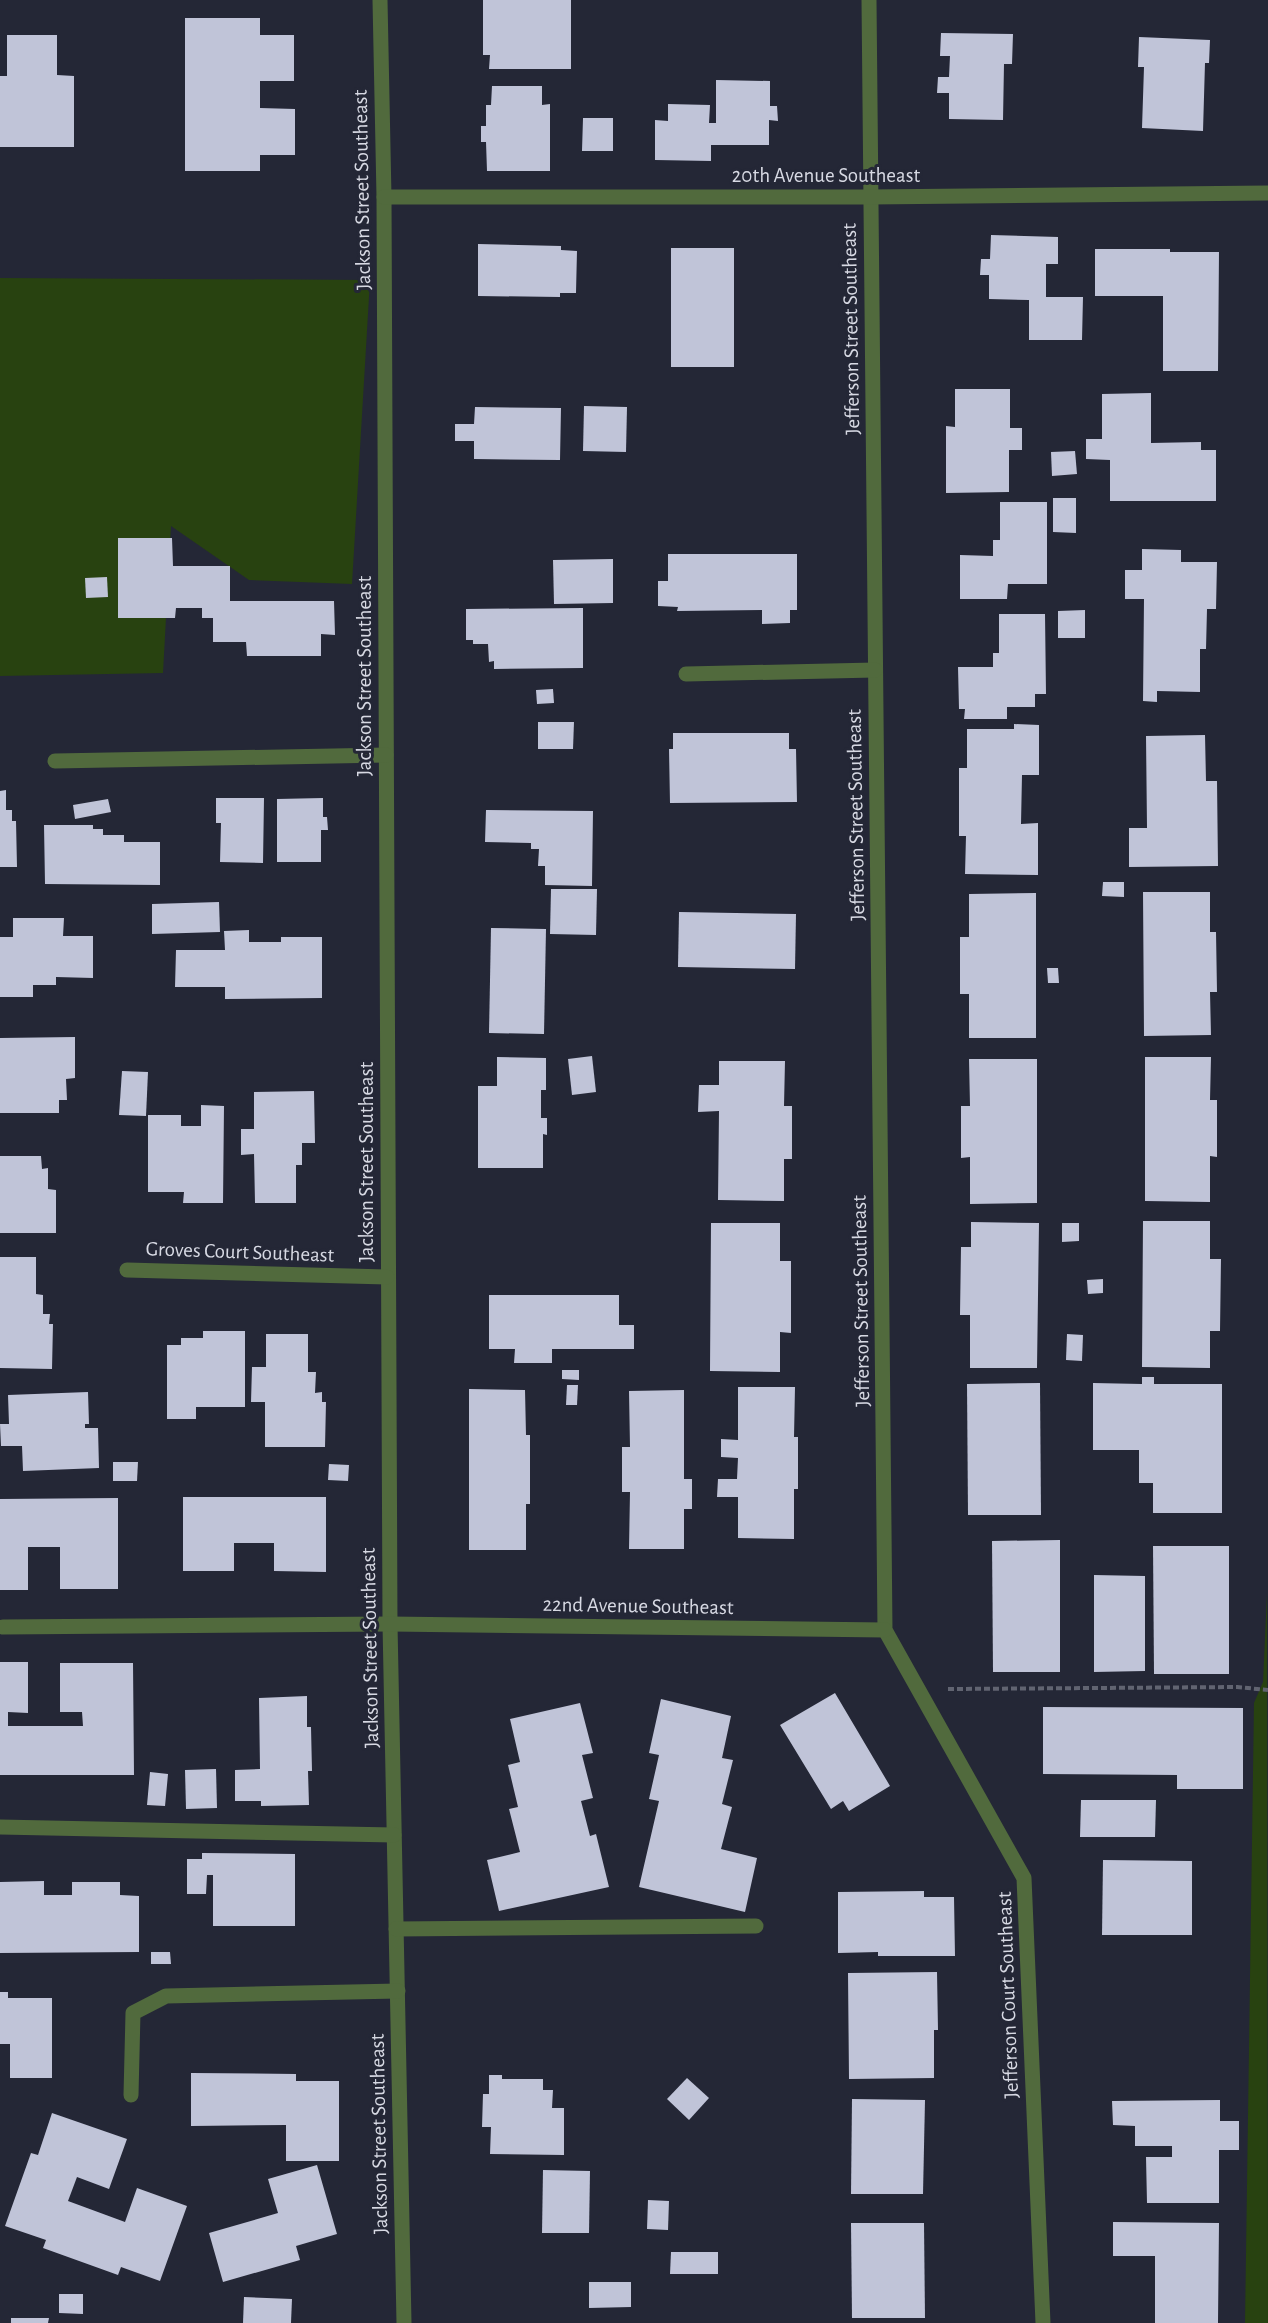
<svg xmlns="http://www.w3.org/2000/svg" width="1268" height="2323" viewBox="0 0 1268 2323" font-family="'Alegreya Sans',sans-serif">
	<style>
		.green { fill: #284210 }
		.building { fill: #c0c4d8 }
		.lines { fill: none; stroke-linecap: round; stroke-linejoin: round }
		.path { stroke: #616471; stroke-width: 4; stroke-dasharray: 6 3; stroke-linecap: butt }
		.minor { stroke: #516a3d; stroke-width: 15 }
		.labels { text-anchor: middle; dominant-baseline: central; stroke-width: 6; stroke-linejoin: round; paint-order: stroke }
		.street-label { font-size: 21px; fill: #d7d9e3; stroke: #242736 }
	</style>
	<rect width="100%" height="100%" fill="#242736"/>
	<!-- green -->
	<g class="green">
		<polygon points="0,278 370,280 352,584 249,580 171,526 163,673 0,676"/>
		<polygon points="1267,1593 1268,2323 1245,2323 1254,1703 1263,1682"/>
	</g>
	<!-- building -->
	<g class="building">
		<polygon points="483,0 571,0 571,69 489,69 490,55 483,55"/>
		<polygon points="185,18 260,18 260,35 294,35 294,81 260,81 260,108 295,109 295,155 260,155 260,171 185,171"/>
		<polygon points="941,33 1013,34 1012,64 1004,64 1003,120 949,119 949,93 937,93 938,77 949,77 950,56 940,56"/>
		<polygon points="7,35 57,35 57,75 74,76 74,147 0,147 0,76 7,76"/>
		<polygon points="1139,37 1210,40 1209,63 1205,63 1203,131 1142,128 1144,67 1138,67"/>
		<polygon points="716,80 770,81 770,106 777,106 778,121 769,120 769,145 711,145 711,161 655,160 655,120 668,121 668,104 710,105 709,123 716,123"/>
		<polygon points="492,86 542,86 542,105 550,104 550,171 487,171 486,142 481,142 481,126 486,126 486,105 491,105"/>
		<polygon points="583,118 613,118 613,151 582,151"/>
		<polygon points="991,235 1058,237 1058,264 1046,264 1046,297 1083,297 1082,340 1029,340 1029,300 989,299 989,275 980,275 981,259 990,259"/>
		<polygon points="478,244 561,246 561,250 577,251 576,293 560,293 560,297 478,296"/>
		<rect x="671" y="248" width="63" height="119"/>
		<polygon points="1095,249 1170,249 1170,252 1219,252 1218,371 1163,371 1163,296 1095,296"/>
		<polygon points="955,389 1010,389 1010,428 1022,428 1022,450 1009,450 1009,492 946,493 946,426 955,427"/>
		<polygon points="1151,393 1151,443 1201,442 1201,450 1216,450 1216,501 1110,501 1110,460 1086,459 1086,439 1102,439 1102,394"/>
		<polygon points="584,406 627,407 626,452 583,451"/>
		<polygon points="475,407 561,408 560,460 474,459 474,441 455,441 455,424 474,424"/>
		<polygon points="1075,451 1077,474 1052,476 1051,452"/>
		<polygon points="1053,498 1076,498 1076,533 1053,532"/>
		<polygon points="1000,502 1047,502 1047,584 1008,584 1007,599 960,599 960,555 993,556 993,540 1000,540"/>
		<polygon points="118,538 172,538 173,566 230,566 230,601 334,601 335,635 321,634 321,656 247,656 246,642 213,642 213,618 202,618 202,608 176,608 175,618 118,618"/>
		<polygon points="1142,549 1181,550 1181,562 1217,562 1216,609 1207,609 1206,649 1200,649 1200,692 1157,691 1157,702 1143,701 1144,599 1125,599 1125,570 1142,570"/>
		<polygon points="668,554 797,554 797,610 790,610 790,623 762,624 762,610 677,611 678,607 658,606 658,581 668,581"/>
		<polygon points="613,559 613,603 554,604 553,560"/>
		<polygon points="107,577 108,597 86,598 85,578"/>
		<polygon points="583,608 583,668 494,669 494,661 489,662 488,644 473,644 473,640 466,640 466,609"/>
		<polygon points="1085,610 1085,638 1058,638 1058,611"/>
		<polygon points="999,614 1045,614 1046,694 1035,694 1035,707 1007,707 1007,719 964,719 965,709 959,709 958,667 993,667 993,653 999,653"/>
		<polygon points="553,689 554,703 537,704 536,690"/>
		<polygon points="538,722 574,722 573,749 538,749"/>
		<polygon points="1014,724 1039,725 1039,775 1022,775 1021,824 1038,823 1038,875 965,874 966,836 959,836 959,768 967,768 967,729 1014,729"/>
		<polygon points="673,733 789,733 789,749 796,749 797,802 670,803 669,749 673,749"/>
		<polygon points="1205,735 1206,781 1217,781 1218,866 1129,867 1129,828 1147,828 1146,736"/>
		<polygon points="6,790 6,810 12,810 12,821 16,821 17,867 0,867 0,791"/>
		<polygon points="216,798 264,798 263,863 220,862 221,823 216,823"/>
		<polygon points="323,798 323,817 327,817 328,830 321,830 321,862 277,862 277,799"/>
		<polygon points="108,799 111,812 75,819 73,805"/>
		<polygon points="486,810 593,811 592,886 545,885 545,866 538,866 539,849 531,849 531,843 485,842"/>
		<polygon points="44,825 93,825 93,829 103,829 103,835 124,835 124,842 160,842 160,885 45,884"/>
		<polygon points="1103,882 1124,882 1124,897 1102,896"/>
		<polygon points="551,889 597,889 596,935 550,934"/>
		<polygon points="1143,892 1210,892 1210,932 1216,932 1217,992 1210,992 1211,1035 1144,1036"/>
		<polygon points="1036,893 1036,1038 969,1038 969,994 960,994 960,937 969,937 969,894"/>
		<polygon points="219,902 220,932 152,934 152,904"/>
		<polygon points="679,912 796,914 795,969 678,967"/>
		<polygon points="13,918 64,918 63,936 93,936 93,978 56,977 56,985 33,985 33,997 0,997 0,937 13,937"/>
		<polygon points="491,928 546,929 544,1034 489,1033"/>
		<polygon points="249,930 249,942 281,942 281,937 322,937 322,998 225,999 225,987 175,987 176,950 225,950 224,931"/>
		<polygon points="1047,968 1058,968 1059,983 1048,983"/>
		<polygon points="75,1037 75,1078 66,1079 67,1100 59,1100 59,1113 0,1113 0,1038"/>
		<polygon points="592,1056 596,1092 572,1095 568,1059"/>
		<polygon points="497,1057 546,1058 546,1090 541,1090 541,1118 547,1118 547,1135 543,1134 543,1168 478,1168 478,1086 497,1086"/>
		<polygon points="1145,1057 1211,1057 1210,1100 1217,1100 1217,1157 1210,1156 1210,1202 1145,1201"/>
		<polygon points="969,1059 1037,1059 1037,1203 970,1204 970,1157 961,1158 961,1106 970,1106"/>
		<polygon points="719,1061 785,1061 784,1106 792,1106 792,1159 784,1159 784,1201 718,1200 719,1111 698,1112 699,1085 719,1085"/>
		<polygon points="122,1071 148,1072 146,1116 119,1115"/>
		<polygon points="314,1091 315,1143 302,1143 302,1165 296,1165 296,1203 255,1203 254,1154 241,1155 241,1129 254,1129 254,1092"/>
		<polygon points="201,1105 224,1106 223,1203 183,1203 184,1192 148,1192 148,1115 181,1115 181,1126 201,1126"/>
		<polygon points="0,1156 41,1156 42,1169 48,1168 48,1189 56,1190 56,1233 0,1233"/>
		<polygon points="1143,1221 1210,1221 1210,1259 1221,1259 1220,1331 1210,1331 1210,1368 1142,1367"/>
		<polygon points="971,1222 1039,1223 1037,1368 970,1368 970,1315 960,1315 961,1247 971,1247"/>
		<polygon points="711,1223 780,1223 780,1261 791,1261 791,1333 780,1332 780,1372 710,1371"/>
		<polygon points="1062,1223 1079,1223 1079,1241 1062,1242"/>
		<polygon points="0,1257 36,1257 36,1294 43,1295 43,1314 50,1314 49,1324 53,1324 52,1369 0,1368"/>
		<polygon points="1103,1279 1103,1293 1088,1294 1087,1280"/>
		<polygon points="489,1295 619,1295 619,1325 634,1325 634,1349 552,1349 552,1363 514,1363 515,1349 489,1349"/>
		<polygon points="203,1331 245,1331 245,1407 196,1407 196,1419 167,1419 167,1345 181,1345 181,1338 203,1338"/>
		<polygon points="266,1334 308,1334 308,1372 316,1372 315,1393 322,1392 322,1402 326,1402 325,1447 265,1447 265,1402 251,1402 252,1367 266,1367"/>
		<polygon points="1067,1334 1083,1335 1082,1361 1066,1360"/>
		<polygon points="562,1370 579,1370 579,1380 562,1379"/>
		<polygon points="1142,1377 1154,1377 1154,1384 1222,1384 1222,1513 1153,1513 1153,1483 1139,1483 1139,1450 1093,1450 1093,1383 1142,1384"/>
		<polygon points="1040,1383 1041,1515 968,1515 967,1384"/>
		<polygon points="567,1385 578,1385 577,1405 566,1405"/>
		<polygon points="738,1387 795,1387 794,1437 798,1437 798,1489 794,1489 794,1539 738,1538 738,1497 717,1497 718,1479 737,1479 738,1458 721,1457 721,1439 738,1440"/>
		<polygon points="469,1389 525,1390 526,1435 530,1435 530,1504 526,1504 526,1550 469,1550"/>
		<polygon points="684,1390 684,1479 692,1479 692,1509 684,1509 684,1549 629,1549 630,1492 622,1492 622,1447 630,1447 629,1391"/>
		<polygon points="88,1392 89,1424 85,1424 85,1428 98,1428 99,1468 23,1471 22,1446 1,1446 0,1424 9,1424 8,1395"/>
		<polygon points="113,1462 138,1462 137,1481 113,1481"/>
		<polygon points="329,1464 349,1465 348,1481 328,1480"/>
		<polygon points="183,1497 326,1497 326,1572 274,1571 274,1543 234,1543 234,1571 183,1571"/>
		<polygon points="118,1498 118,1589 60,1589 60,1547 28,1547 28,1590 0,1590 0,1499"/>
		<polygon points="1060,1540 1060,1672 993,1672 992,1541"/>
		<polygon points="1153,1546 1229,1546 1229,1674 1154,1674"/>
		<polygon points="1094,1575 1145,1576 1145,1671 1094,1672"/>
		<polygon points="0,1662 28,1662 28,1713 8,1712 8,1726 83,1726 82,1712 60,1712 60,1663 133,1663 134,1775 0,1775"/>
		<polygon points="835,1693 890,1786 849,1811 843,1801 831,1809 780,1725"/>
		<polygon points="307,1696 307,1727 311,1727 312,1771 308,1771 309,1805 261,1806 261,1801 235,1801 235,1770 260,1769 259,1698"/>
		<polygon points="661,1699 731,1716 722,1758 733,1760 722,1804 732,1807 721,1849 757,1858 745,1912 639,1887 659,1801 649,1799 659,1755 649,1753"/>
		<polygon points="580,1703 593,1753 582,1755 593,1798 581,1801 590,1836 596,1834 609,1887 499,1911 487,1860 520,1852 509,1809 518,1807 508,1765 520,1762 510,1719"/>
		<polygon points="1043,1707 1243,1708 1243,1789 1177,1789 1177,1775 1043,1774"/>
		<polygon points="216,1769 217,1808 186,1809 185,1770"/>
		<polygon points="150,1772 168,1774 165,1806 147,1805"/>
		<polygon points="1081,1800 1156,1800 1155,1837 1080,1837"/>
		<polygon points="202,1853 295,1854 295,1926 213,1926 213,1875 207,1875 206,1894 187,1894 187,1859 202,1859"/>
		<polygon points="1103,1860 1192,1861 1192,1935 1102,1935"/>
		<polygon points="44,1881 44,1895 72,1895 72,1882 120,1882 120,1895 139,1896 139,1952 0,1953 0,1882"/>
		<polygon points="924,1891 924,1897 954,1897 955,1956 878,1956 878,1952 838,1953 838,1892"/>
		<polygon points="151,1952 170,1952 171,1964 151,1964"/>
		<polygon points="937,1972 938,2030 934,2030 934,2078 849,2079 848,1973"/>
		<polygon points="0,1992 8,1992 8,1998 52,1998 52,2078 10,2078 10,2044 0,2044"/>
		<polygon points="191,2073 296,2074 296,2081 339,2081 339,2161 286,2161 286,2125 191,2126"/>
		<polygon points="489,2075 502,2075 502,2079 543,2079 543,2090 553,2090 552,2108 564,2108 564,2155 490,2154 491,2127 482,2127 483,2094 489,2094"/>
		<polygon points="687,2078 709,2098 689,2120 667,2099"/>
		<polygon points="852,2099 925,2100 923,2194 851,2194"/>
		<polygon points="1220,2100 1220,2121 1239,2121 1239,2150 1219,2150 1219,2203 1147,2203 1146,2157 1172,2157 1172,2146 1135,2146 1135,2126 1113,2125 1112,2101"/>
		<polygon points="52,2113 127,2139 109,2189 77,2177 68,2201 125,2222 137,2188 187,2206 160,2281 121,2267 118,2275 43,2248 46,2240 5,2226 31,2153 38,2155"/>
		<polygon points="317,2165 337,2234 296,2246 300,2260 223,2282 209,2233 278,2213 268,2179"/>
		<polygon points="543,2170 590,2171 589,2233 542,2233"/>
		<polygon points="648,2200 669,2201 668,2230 647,2229"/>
		<polygon points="1113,2222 1219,2223 1218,2323 1155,2323 1155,2256 1113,2256"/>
		<polygon points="851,2223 924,2223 925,2318 852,2318"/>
		<polygon points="671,2252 718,2252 718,2274 670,2274"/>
		<polygon points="589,2282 631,2282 631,2307 589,2308"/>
		<polygon points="59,2294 83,2294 83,2314 59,2313"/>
		<polygon points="244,2297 292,2299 291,2323 243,2323"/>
		<polygon points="11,2318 49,2318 48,2323 11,2323"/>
	</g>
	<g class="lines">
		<!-- path -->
		<polyline class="path" points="948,1689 1237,1687 1268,1690"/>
		<!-- minor -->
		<g class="minor">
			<polyline points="380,0 384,197 390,1624 404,2323"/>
			<polyline points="869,0 885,1630 1024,1878 1043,2323"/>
			<polyline points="384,197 870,197 1268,193"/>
			<polyline points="686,674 875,670"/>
			<polyline points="55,761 386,755"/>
			<polyline points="127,1270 387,1277"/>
			<polyline points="3,1627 390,1624 885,1630"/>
			<polyline points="0,1827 394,1835"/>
			<polyline points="396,1929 756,1926"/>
			<polyline points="131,2095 133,2013 166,1996 398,1991"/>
		</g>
	</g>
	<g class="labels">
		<!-- street labels -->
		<g class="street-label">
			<text x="826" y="175">20th Avenue Southeast</text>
			<text transform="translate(362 190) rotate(-91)">Jackson Street Southeast</text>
			<text transform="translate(851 329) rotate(-91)">Jefferson Street Southeast</text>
			<text transform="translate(364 676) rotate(-90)">Jackson Street Southeast</text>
			<text transform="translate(856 815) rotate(-91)">Jefferson Street Southeast</text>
			<text transform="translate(366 1162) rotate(-90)">Jackson Street Southeast</text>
			<text transform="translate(240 1252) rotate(2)">Groves Court Southeast</text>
			<text transform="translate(861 1301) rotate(-91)">Jefferson Street Southeast</text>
			<text transform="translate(638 1606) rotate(1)">22nd Avenue Southeast</text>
			<text transform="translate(370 1648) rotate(-91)">Jackson Street Southeast</text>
			<text transform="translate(1008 1995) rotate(-92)">Jefferson Court Southeast</text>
			<text transform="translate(379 2134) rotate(-91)">Jackson Street Southeast</text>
		</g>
	</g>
</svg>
